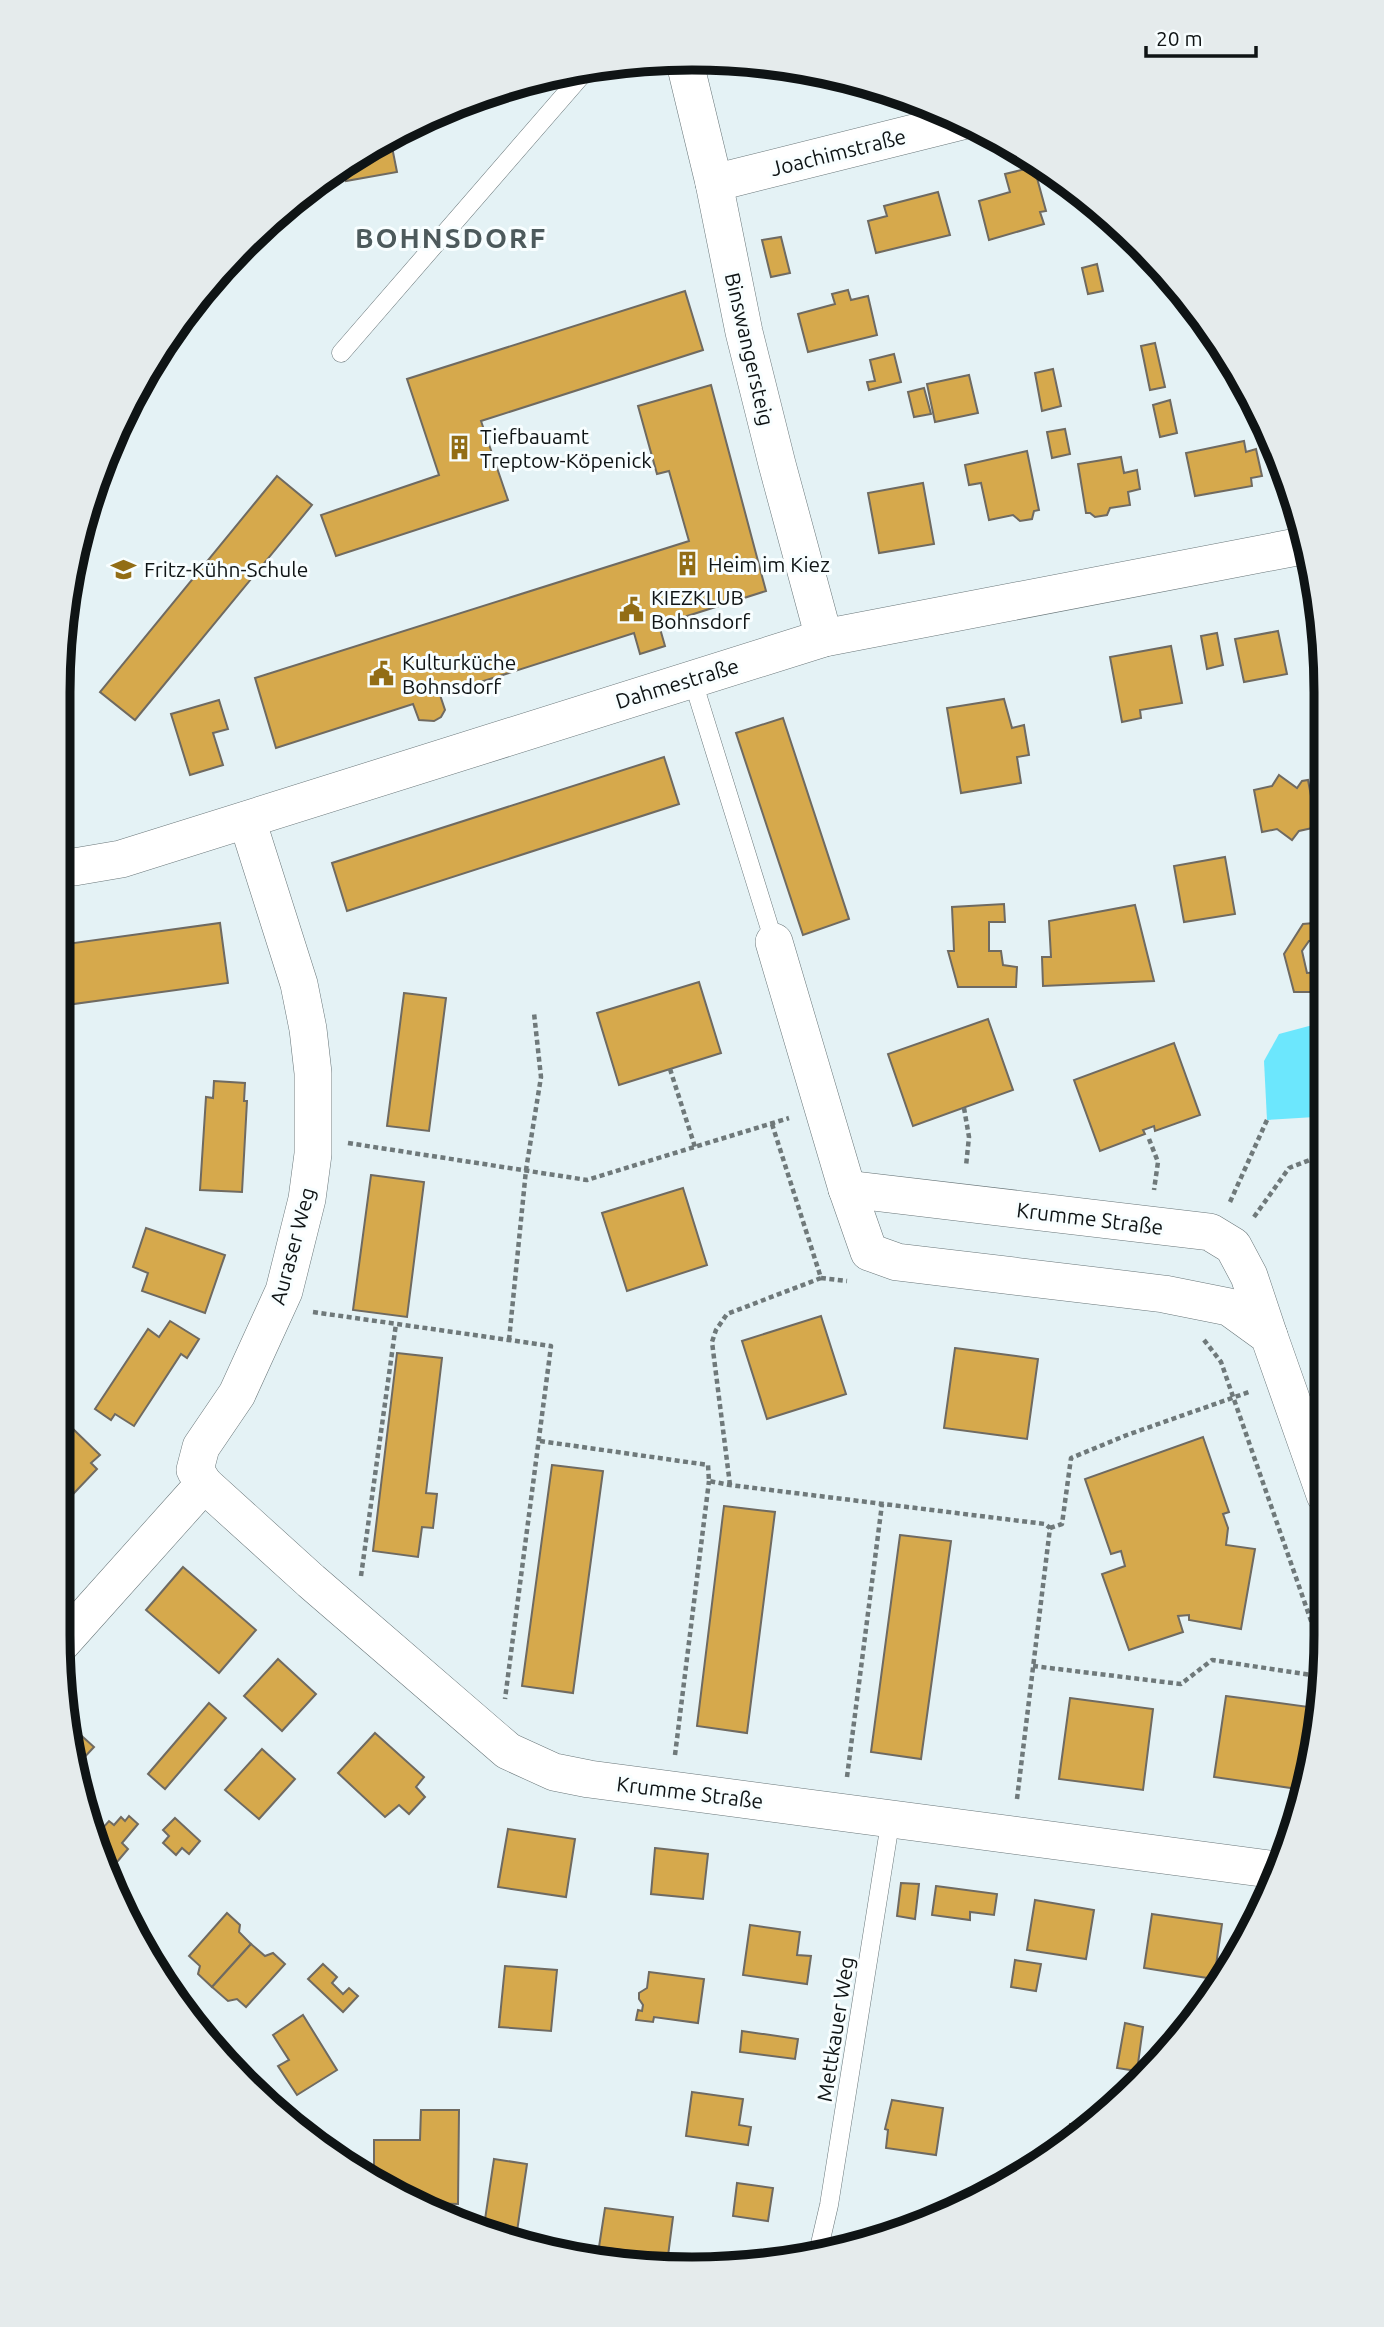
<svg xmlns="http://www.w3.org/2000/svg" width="1384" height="2327" viewBox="0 0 1384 2327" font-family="Ubuntu,sans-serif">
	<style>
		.green { fill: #6ce7fd }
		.building { fill: #d6a94c; stroke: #6f6a61; stroke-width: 2 }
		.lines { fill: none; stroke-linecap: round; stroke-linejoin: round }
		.service-casing { stroke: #697679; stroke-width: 19 }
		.minor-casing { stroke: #697679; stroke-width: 38 }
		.path { stroke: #6f797a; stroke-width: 4.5; stroke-dasharray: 5 3.5; stroke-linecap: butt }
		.service { stroke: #fff; stroke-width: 18 }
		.minor { stroke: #fff; stroke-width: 37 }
		.labels { text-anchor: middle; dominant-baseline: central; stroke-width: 6; stroke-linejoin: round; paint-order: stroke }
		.street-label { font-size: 21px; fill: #0f1415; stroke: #f8feff }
		.poi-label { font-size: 21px; fill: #0f1415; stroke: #f8feff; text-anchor: start }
		.district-label { font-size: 28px; font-weight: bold; letter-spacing: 2px; fill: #4d5a5c; stroke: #f8feff }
		.rim { fill: none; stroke: #0f1415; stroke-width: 9 }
	</style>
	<rect width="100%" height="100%" fill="#e4f2f5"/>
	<!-- green -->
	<polygon class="green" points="1309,1026 1325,1026 1325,1111 1315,1117 1267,1120 1264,1061 1279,1034"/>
	<!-- building -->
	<g class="building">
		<polygon points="390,137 397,172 346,181 343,163"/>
		<polygon points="1034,167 1046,211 1040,212 1044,224 989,240 979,201 1010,192 1005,174"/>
		<polygon points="938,192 950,235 876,253 868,221 887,216 884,206"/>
		<polygon points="781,237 790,273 771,277 762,240"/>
		<polygon points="1097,264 1103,291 1088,294 1082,268"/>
		<polygon points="848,290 851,300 868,296 877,335 808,352 798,314 835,304 832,294"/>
		<polygon points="685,291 703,350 481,421 508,500 336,556 321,515 439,475 407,379"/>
		<polygon points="1155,343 1165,387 1150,390 1141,346"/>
		<polygon points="894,354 901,382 869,390 867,382 875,381 870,360"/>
		<polygon points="1053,369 1061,406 1042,411 1035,373"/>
		<polygon points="969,375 978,413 935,422 927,384"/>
		<polygon points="711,385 766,591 659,625 665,646 640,654 634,633 440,695 445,710 441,717 434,721 419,720 413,704 276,748 255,678 689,541 669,471 657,474 638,406"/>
		<polygon points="924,388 931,414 914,417 908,392"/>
		<polygon points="1170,400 1177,433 1160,437 1153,405"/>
		<polygon points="1065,429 1070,454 1052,458 1047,432"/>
		<polygon points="1244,441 1246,452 1256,449 1262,476 1251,478 1252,486 1195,496 1186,453"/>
		<polygon points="1027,451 1039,510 1034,511 1032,519 1020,521 1013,515 989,520 981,483 969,485 965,465"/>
		<polygon points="1121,457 1124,473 1137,470 1140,489 1128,492 1130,505 1110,508 1107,515 1095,517 1090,513 1086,513 1078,464"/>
		<polygon points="277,476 312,505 135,720 100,692"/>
		<polygon points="923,483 934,544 879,553 868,493"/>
		<polygon points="1278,631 1287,674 1244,682 1235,639"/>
		<polygon points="1217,633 1223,665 1207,669 1201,636"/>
		<polygon points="1171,646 1182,703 1140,710 1141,718 1122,722 1110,657"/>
		<polygon points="1004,699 1012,728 1024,725 1029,755 1017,757 1021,783 961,793 947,708"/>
		<polygon points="219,700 228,729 213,733 223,765 190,775 171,714"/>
		<polygon points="783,718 849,919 803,935 736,733"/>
		<polygon points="664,757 679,804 347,911 332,863"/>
		<polygon points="1279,775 1297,788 1302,781 1308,780 1317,827 1299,831 1292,840 1277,829 1262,832 1254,790 1272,786"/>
		<polygon points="1225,857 1235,914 1184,922 1174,866"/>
		<polygon points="1004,904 1005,922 989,922 989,951 1001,951 1003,965 1017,967 1016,987 958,987 948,951 954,951 952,907"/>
		<polygon points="1135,905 1154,981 1043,986 1042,957 1051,957 1049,921"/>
		<polygon points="1325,922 1325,940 1309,941 1302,951 1307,973 1319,972 1323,992 1294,992 1284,954 1303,924"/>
		<polygon points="220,923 228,983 59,1006 59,945"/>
		<polygon points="699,982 721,1053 619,1085 597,1013"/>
		<polygon points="404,993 446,998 429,1131 387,1126"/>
		<polygon points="988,1019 1013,1090 913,1126 888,1054"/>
		<polygon points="1174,1043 1200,1115 1155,1131 1154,1126 1143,1130 1145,1134 1100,1151 1074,1080"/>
		<polygon points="214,1081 245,1083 244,1101 247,1101 242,1192 200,1190 206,1097 213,1098"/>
		<polygon points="371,1175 424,1182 407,1317 353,1310"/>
		<polygon points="683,1188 707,1265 627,1291 602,1213"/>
		<polygon points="146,1228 225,1255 205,1313 142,1291 148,1273 133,1267"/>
		<polygon points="821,1316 846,1394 767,1419 742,1341"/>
		<polygon points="170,1321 199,1339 187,1358 181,1354 134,1426 115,1414 111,1420 95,1409 148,1329 159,1337"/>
		<polygon points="955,1348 1038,1359 1027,1439 944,1428"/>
		<polygon points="397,1353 442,1358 426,1493 437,1494 433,1528 422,1527 418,1557 373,1551"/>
		<polygon points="70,1426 100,1455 91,1463 97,1469 58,1510 58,1438"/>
		<polygon points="1203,1437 1229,1512 1223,1514 1228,1528 1226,1545 1255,1549 1241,1629 1189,1620 1189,1615 1178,1616 1183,1632 1129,1650 1102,1574 1125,1566 1121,1551 1111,1554 1085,1479"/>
		<polygon points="552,1465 603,1471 573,1693 522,1686"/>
		<polygon points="724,1506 775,1512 747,1733 697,1726"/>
		<polygon points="900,1535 951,1541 921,1759 871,1752"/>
		<polygon points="183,1567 256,1630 219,1673 146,1610"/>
		<polygon points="278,1659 316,1694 282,1731 244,1696"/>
		<polygon points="1226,1696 1309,1707 1298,1789 1214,1777"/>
		<polygon points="1070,1698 1153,1709 1143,1790 1059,1779"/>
		<polygon points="209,1703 226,1718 165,1789 148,1774"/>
		<polygon points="73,1728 94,1747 79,1763"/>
		<polygon points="375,1733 424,1777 416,1787 425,1797 409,1814 399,1805 385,1817 338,1773"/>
		<polygon points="262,1749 295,1779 259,1819 225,1790"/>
		<polygon points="129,1816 138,1824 122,1843 128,1849 117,1862 92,1840 109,1821 114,1825 121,1817 125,1821"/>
		<polygon points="175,1818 200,1841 189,1854 182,1848 176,1855 163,1843 169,1836 163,1830"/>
		<polygon points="508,1829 575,1839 566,1897 498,1887"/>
		<polygon points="655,1848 708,1854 703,1899 651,1894"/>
		<polygon points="901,1883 919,1884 915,1919 897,1916"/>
		<polygon points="936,1886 997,1894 994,1915 970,1912 970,1920 932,1915"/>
		<polygon points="1035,1900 1094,1910 1086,1959 1027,1950"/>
		<polygon points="227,1913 240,1925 239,1932 251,1944 212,1987 198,1974 200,1966 189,1956"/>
		<polygon points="1152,1914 1222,1924 1214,1979 1144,1968"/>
		<polygon points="750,1925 800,1932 797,1955 811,1956 807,1984 743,1975"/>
		<polygon points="251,1944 265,1956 273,1953 285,1964 246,2007 237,1999 228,2001 212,1987"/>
		<polygon points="1015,1960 1041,1964 1036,1991 1011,1987"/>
		<polygon points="323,1964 337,1977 332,1983 343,1994 349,1988 358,1996 343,2012 308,1979"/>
		<polygon points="505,1966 557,1970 551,2031 499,2027"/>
		<polygon points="649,1972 704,1979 698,2023 654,2017 653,2022 636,2020 638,2010 642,2011 643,2005 639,1999 639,1993 647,1988"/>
		<polygon points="303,2015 337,2070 297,2095 278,2066 289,2060 273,2035"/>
		<polygon points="1125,2023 1143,2027 1137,2071 1117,2068"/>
		<polygon points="742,2031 798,2039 795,2059 740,2052"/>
		<polygon points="692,2092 743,2099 739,2125 751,2127 748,2145 686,2136"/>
		<polygon points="892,2100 943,2108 936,2155 886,2148 888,2130 885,2129"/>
		<polygon points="421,2110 459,2110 458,2204 427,2203 374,2174 374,2140 420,2140"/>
		<polygon points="1070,2124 1089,2126 1078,2138 1067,2144"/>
		<polygon points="494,2159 527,2164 516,2238 483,2233"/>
		<polygon points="737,2183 773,2188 768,2221 733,2216"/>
		<polygon points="605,2208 673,2217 668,2256 599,2247"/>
		<polygon points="563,2245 599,2250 599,2254 562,2248"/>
	</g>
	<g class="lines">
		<defs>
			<g id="service">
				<polyline points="341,353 588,68"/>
				<polyline points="692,678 774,942"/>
				<polyline points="819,2248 829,2205 891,1817"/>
			</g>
			<g id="minor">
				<polyline points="684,59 714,183 744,332 777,464 824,638"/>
				<polyline points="714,183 962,121"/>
				<polyline points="247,820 299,984 308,1029 313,1073 313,1154 307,1199 284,1291 237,1394 201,1447 195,1470 204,1484 311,1581 508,1751 554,1772 589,1779 1277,1870"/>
				<polyline points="59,866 74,867 121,859 824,638 1307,545"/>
				<polyline points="774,942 847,1189 869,1252 897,1262 1164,1294 1229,1307 1269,1336 1325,1495"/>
				<polyline points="847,1189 1210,1232 1233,1246 1249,1276 1269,1336"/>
				<polyline points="59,1646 204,1484"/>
			</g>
		</defs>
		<!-- service casing -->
		<use href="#service" class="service-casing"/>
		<!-- minor casing -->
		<use href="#minor" class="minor-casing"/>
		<!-- path -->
		<g class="path">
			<polyline points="670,1069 695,1147"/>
			<polyline points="964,1108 969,1137 966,1166"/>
			<polyline points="772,1124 821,1278 847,1281"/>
			<polyline points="1149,1139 1158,1162 1154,1190"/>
			<polyline points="348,1143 587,1180 789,1118"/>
			<polyline points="1230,1202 1267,1120"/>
			<polyline points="1254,1217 1289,1168 1325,1154"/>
			<polyline points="313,1312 551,1346 505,1699"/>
			<polyline points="509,1340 526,1170 541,1077 534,1013"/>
			<polyline points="1204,1340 1221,1362 1325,1661"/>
			<polyline points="540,1441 708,1465 709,1481 730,1485 1045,1524 1050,1528"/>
			<polyline points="730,1485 712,1342 716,1330 727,1314 821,1278"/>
			<polyline points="1050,1528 1062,1524 1071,1458 1127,1435 1249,1392"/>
			<polyline points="361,1576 396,1324"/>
			<polyline points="1033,1666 1181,1684 1212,1660 1325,1677"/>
			<polyline points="675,1755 709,1481"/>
			<polyline points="847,1777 882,1504"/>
			<polyline points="1017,1799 1050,1528"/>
		</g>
		<!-- service -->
		<use href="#service" class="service"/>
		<!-- minor -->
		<use href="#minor" class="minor"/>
	</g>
	<!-- icons -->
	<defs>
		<symbol id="building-bare" viewBox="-9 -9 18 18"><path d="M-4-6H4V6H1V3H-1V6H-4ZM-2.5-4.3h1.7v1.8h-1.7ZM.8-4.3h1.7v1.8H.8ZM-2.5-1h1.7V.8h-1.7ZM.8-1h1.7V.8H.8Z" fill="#926d15" stroke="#f8feff" stroke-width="2.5" paint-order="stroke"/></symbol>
		<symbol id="school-bare" viewBox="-9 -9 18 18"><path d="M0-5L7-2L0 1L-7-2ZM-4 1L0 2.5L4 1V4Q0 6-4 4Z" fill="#926d15" stroke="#f8feff" stroke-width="2.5" paint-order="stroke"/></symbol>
		<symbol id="civic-bare" viewBox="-9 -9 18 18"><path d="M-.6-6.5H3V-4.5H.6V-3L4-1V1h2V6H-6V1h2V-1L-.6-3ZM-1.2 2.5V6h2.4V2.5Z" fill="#926d15" stroke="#f8feff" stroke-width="2.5" paint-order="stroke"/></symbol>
	</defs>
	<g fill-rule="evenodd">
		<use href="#building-bare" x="442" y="430" width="35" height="35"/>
		<use href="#building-bare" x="670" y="546" width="35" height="35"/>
		<use href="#school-bare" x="106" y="552" width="35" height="35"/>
		<use href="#civic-bare" x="614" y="592" width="35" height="35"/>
		<use href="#civic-bare" x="364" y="656" width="35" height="35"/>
	</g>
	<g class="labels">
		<!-- street labels -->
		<g class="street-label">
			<text transform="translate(838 152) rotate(-14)">Joachimstraße</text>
			<text transform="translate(750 349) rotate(77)">Binswangersteig</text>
			<text transform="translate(677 683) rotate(-17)">Dahmestraße</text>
			<text transform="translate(1090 1218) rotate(7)">Krumme Straße</text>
			<text transform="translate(292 1246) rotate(-75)">Auraser Weg</text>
			<text transform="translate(690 1792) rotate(7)">Krumme Straße</text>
			<text transform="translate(835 2029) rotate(-81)">Mettkauer Weg</text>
		</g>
		<!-- poi labels -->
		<g class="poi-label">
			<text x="480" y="436">Tiefbauamt<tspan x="480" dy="24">Treptow-Köpenick</tspan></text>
			<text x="708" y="564">Heim im Kiez</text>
			<text x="144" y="569">Fritz-Kühn-Schule</text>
			<text x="651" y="597">KIEZKLUB<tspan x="651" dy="24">Bohnsdorf</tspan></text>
			<text x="402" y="662">Kulturküche<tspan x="402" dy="24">Bohnsdorf</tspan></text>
		</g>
		<!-- district labels -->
		<g class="district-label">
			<text x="451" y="237">BOHNSDORF</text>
		</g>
	</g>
	<!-- crop -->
	<path d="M0 0H1384V2327H0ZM692 70H692A622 622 0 0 1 1314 692V1635A622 622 0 0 1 692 2257H692A622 622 0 0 1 70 1635V692A622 622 0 0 1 692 70Z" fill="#e5ebec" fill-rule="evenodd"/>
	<path class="rim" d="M692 70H692A622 622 0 0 1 1314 692V1635A622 622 0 0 1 692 2257H692A622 622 0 0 1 70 1635V692A622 622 0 0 1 692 70Z"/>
	<!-- scale -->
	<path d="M1146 46v10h110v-10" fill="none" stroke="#0f1415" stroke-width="3.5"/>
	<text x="1156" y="46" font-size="21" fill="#0f1415" stroke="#f8feff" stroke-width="5" paint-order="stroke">20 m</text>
</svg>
